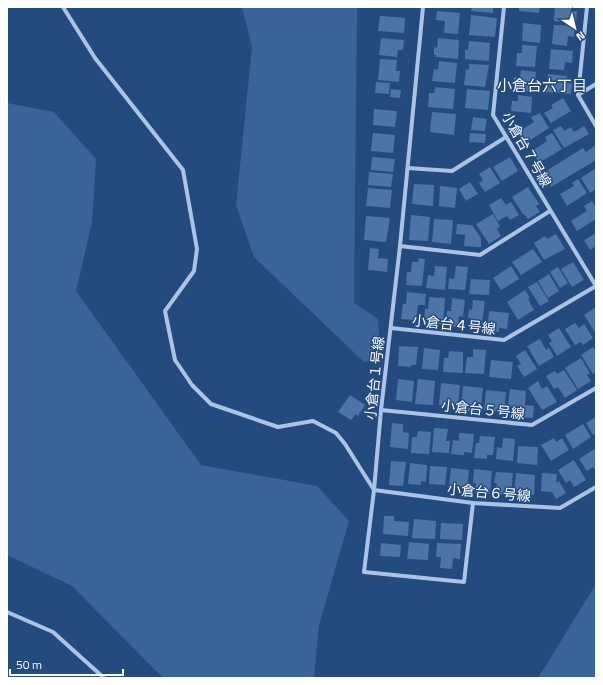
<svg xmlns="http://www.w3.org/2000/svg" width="603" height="685" viewBox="0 0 603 685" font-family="'Titillium Web','Noto Sans JP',sans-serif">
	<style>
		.green { fill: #38649a }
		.building { fill: #4c74a6 }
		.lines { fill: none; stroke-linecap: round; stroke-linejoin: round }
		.minor { stroke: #a9c4e5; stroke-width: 4 }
		.labels { text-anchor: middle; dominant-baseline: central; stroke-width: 3; stroke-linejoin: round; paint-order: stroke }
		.street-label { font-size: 14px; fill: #fff; stroke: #244b7d }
		.neighbourhood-label { font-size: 15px; fill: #fff; stroke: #244b7d }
	</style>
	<rect width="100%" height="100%" fill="#244b7d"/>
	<!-- green -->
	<g class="green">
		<polygon points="242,7 357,7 354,303 378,319 381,359 364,362 254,257 236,205 252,47"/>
		<polygon points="7,103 54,112 96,159 92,222 76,291 201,465 317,486 349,521 319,625 314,678 163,678 72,586 7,555"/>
		<polygon points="596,584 596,678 538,678"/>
	</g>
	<!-- building -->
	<g class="building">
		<polygon points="472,7 493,7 493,13 471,11"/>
		<polygon points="519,7 540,7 539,13 519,11"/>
		<polygon points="555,7 571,7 571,11 577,11 576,23 554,21"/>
		<polygon points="437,11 460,13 458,34 444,33 445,21 436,20"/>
		<polygon points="471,15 497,18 495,37 469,35"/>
		<polygon points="380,16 405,18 404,33 378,31"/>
		<polygon points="523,23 541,25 540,43 522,41"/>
		<polygon points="554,25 575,26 574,37 568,36 567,46 552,44"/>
		<polygon points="381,38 404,40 403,50 398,50 397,57 379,55"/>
		<polygon points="438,38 459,40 458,59 436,57 436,55 434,55 434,47 437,48"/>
		<polygon points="469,41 490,43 489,61 465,59 465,50 468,50"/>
		<polygon points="522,45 537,46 535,67 516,66 517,53 522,53"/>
		<polygon points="551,49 573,51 572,63 565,62 564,70 549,69"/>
		<polygon points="380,59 397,60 396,71 400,71 399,82 378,80"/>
		<polygon points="439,61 457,63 455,83 432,81 434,69 438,70"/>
		<polygon points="469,64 489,65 485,87 464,85 466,69 469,70"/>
		<polygon points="521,70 536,72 534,92 513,90 514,77 520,78"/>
		<polygon points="548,74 567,76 567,83 572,84 571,94 546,92"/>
		<polygon points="376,82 390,83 389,94 375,93"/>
		<polygon points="435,87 455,89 453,109 428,107 429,93 434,93"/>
		<polygon points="391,89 401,90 400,98 390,97"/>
		<polygon points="467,89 490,91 488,110 465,108"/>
		<polygon points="518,95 532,97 531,113 511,111 512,101 518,101"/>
		<polygon points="563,98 571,111 551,123 544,113 553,108 551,105"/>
		<polygon points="374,109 397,111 395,127 373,125"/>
		<polygon points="432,112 456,114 454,135 430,132"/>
		<polygon points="540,113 549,128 527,142 520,131 534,122 531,117"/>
		<polygon points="473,117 487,119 485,131 471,130"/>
		<polygon points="561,126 564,131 571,127 574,132 584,126 589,134 564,148 553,130"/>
		<polygon points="373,133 395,135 393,153 371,151"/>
		<polygon points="470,133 486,134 485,143 469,142"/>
		<polygon points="552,133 562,149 539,163 532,151 547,141 545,137"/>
		<polygon points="596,145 596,160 551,187 543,173 583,148 586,152"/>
		<polygon points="372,157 395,159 393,172 371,170"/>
		<polygon points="510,157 518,171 502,181 493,167"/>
		<polygon points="490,167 500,183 485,192 479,183 483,180 479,174"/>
		<polygon points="596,168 596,189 590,193 581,178"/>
		<polygon points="369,172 393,174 391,187 368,185"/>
		<polygon points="578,179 587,193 567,206 560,194 574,186 572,183"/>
		<polygon points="470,182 478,194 466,201 459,189"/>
		<polygon points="414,184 434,185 433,206 412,204"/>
		<polygon points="440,186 457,188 455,208 439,206"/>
		<polygon points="528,187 539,204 536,206 540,212 528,219 524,214 523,214 512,197"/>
		<polygon points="368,188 392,190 390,208 366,206"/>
		<polygon points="501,198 506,205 511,202 519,215 510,220 507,216 498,221 489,205"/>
		<polygon points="592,201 596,208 596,219 577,231 571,221 587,211 584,206"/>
		<polygon points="493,214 500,226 497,229 501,236 489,244 476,224"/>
		<polygon points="411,215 430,217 428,241 409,240"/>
		<polygon points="366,216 390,218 386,242 364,240"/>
		<polygon points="434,219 453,220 451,244 432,242"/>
		<polygon points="457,224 472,225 481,238 481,247 464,246 465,235 456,234"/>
		<polygon points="596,229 596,246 590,250 584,240 596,233 594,231"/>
		<polygon points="556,234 565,249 544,260 534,243 545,236 547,239"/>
		<polygon points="370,248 379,249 378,258 388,259 387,272 368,270"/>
		<polygon points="533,249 542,262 521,275 512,262"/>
		<polygon points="419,258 425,259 422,286 406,285 407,272 411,272 412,262 418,262"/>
		<polygon points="573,262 584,280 572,287 561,269"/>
		<polygon points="435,266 447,267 445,290 426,288 428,275 434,276"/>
		<polygon points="456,266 468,267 465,290 448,289 449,278 454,279"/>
		<polygon points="511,266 519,279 501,290 493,278"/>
		<polygon points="558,267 568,283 560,288 550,272"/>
		<polygon points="549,274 559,291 548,298 538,281"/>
		<polygon points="471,279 490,280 489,295 469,294"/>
		<polygon points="537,282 549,301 540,306 528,287"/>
		<polygon points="525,290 530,298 528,299 534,310 518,320 507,302"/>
		<polygon points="407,292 426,294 425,305 418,305 416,320 401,319 403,304 406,304"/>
		<polygon points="429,297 445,298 443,325 424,323 425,309 428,309"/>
		<polygon points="452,298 465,300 463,317 459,316 458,327 445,325 447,311 451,311"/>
		<polygon points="473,300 485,301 481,330 470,329 471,318 468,318 469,309 472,310"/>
		<polygon points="596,307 596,334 584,315"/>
		<polygon points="489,311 509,313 507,329 499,328 499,332 487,331"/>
		<polygon points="575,323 579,328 584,324 593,338 583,345 581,342 575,345 565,329"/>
		<polygon points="559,328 571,347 557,356 549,343 552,341 548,335"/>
		<polygon points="540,339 546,350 549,348 554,357 539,366 527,346"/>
		<polygon points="399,346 418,347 416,365 411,365 411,367 398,366"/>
		<polygon points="593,347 596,352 596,372 593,374 581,355"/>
		<polygon points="424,348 440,350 438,370 422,369"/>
		<polygon points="473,349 486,350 484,374 465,373 467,357 473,357"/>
		<polygon points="525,350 537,369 524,377 517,366 521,364 516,356"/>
		<polygon points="449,351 463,352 463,373 443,372 444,358 448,358"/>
		<polygon points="581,358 590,373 587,375 591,381 578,389 565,368"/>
		<polygon points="491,360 513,362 511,379 489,377"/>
		<polygon points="564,370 577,390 565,398 558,387 554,389 546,376 555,371 557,374"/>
		<polygon points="398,379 414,381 412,402 396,400"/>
		<polygon points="418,379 435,381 433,405 415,404"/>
		<polygon points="538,381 542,389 547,386 557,402 542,410 528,388"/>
		<polygon points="441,383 460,385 458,407 439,405"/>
		<polygon points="463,386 483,388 480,413 464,411 465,409 461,409"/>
		<polygon points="510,389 526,391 525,405 534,406 533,418 518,417 519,407 508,406"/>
		<polygon points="486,390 506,392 504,412 484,410"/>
		<polygon points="350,395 365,405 358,416 356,414 351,420 338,412"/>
		<polygon points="596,417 596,433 593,435 586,423"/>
		<polygon points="392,423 403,424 403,432 409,433 408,449 390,447"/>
		<polygon points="583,424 591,437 573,449 565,435"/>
		<polygon points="434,428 448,429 446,441 450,441 449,453 432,452"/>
		<polygon points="418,431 431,432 429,454 411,453 412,437 417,437"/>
		<polygon points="459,433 474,434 472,453 464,452 464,455 451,454 453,440 459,441"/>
		<polygon points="480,436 495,437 493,455 487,455 487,459 474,458 476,443 479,443"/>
		<polygon points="503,438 515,439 513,461 496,459 497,447 502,448"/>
		<polygon points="554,438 556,442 562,438 569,450 551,461 541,445"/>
		<polygon points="518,446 538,447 537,465 517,463"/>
		<polygon points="596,448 596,471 593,467 587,471 579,459"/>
		<polygon points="574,460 586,480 574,487 570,480 566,483 558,470"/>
		<polygon points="391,461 406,462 403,486 389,485"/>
		<polygon points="410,463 427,465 426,482 421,481 421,485 408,484"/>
		<polygon points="430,466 447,467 445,485 429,484"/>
		<polygon points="451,468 469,470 467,489 449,487"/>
		<polygon points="474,469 492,471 490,494 475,493 476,483 473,483"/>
		<polygon points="496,472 513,473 511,495 496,494 497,483 494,483"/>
		<polygon points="516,473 535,475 534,495 514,493"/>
		<polygon points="542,473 557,474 556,483 559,481 566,493 556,499 552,492 541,491"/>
		<polygon points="384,516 394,516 394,521 409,522 408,536 383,534"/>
		<polygon points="414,519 436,521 435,539 412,538"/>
		<polygon points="441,523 463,524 462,540 440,539"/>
		<polygon points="409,542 429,544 428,560 407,559"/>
		<polygon points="381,543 401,545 400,557 380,556"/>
		<polygon points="437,543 461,544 460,559 453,558 452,569 440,568 441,557 436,557"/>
	</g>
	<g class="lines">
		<!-- minor -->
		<g class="minor">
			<polyline points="63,7 95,58 183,170 197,249 194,271 165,311 175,360 192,385 211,404 278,427 313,421 336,433 345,444 374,490 473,503 560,508 596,487"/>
			<polyline points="423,7 400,246 381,410 374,490 364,572 464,582 473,503"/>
			<polyline points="504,7 493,115 596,286"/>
			<polyline points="587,7 578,95 596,126"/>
			<polyline points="578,95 596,84"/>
			<polyline points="408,168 452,171 506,137"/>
			<polyline points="400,246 480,255 550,211"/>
			<polyline points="391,328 504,340 596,286"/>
			<polyline points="381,410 532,425 596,388"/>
			<polyline points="7,612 53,632 104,678"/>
		</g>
	</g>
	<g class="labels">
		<!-- street labels -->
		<g class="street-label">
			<text transform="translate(527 149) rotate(60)">小倉台７号線</text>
			<text transform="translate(454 324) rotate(6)">小倉台４号線</text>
			<text transform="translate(374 378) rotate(-84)">小倉台１号線</text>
			<text transform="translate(483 409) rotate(6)">小倉台５号線</text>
			<text transform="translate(489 492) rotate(5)">小倉台６号線</text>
		</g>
		<!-- neighbourhood labels -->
		<g class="neighbourhood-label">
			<text x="542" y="85">小倉台六丁目</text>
		</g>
	</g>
	<!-- border -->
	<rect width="603" height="685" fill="none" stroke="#ffffff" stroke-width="16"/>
	<!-- north arrow -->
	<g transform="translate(575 28) rotate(145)" stroke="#244b7d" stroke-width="3" paint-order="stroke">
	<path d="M0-3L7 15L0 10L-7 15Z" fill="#ffffff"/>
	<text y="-6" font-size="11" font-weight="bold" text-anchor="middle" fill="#ffffff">N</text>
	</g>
	<!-- scale -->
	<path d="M10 669v6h113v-6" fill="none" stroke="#ffffff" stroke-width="2"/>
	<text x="16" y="669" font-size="12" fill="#ffffff" stroke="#244b7d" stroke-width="3" paint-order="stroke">50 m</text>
</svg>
